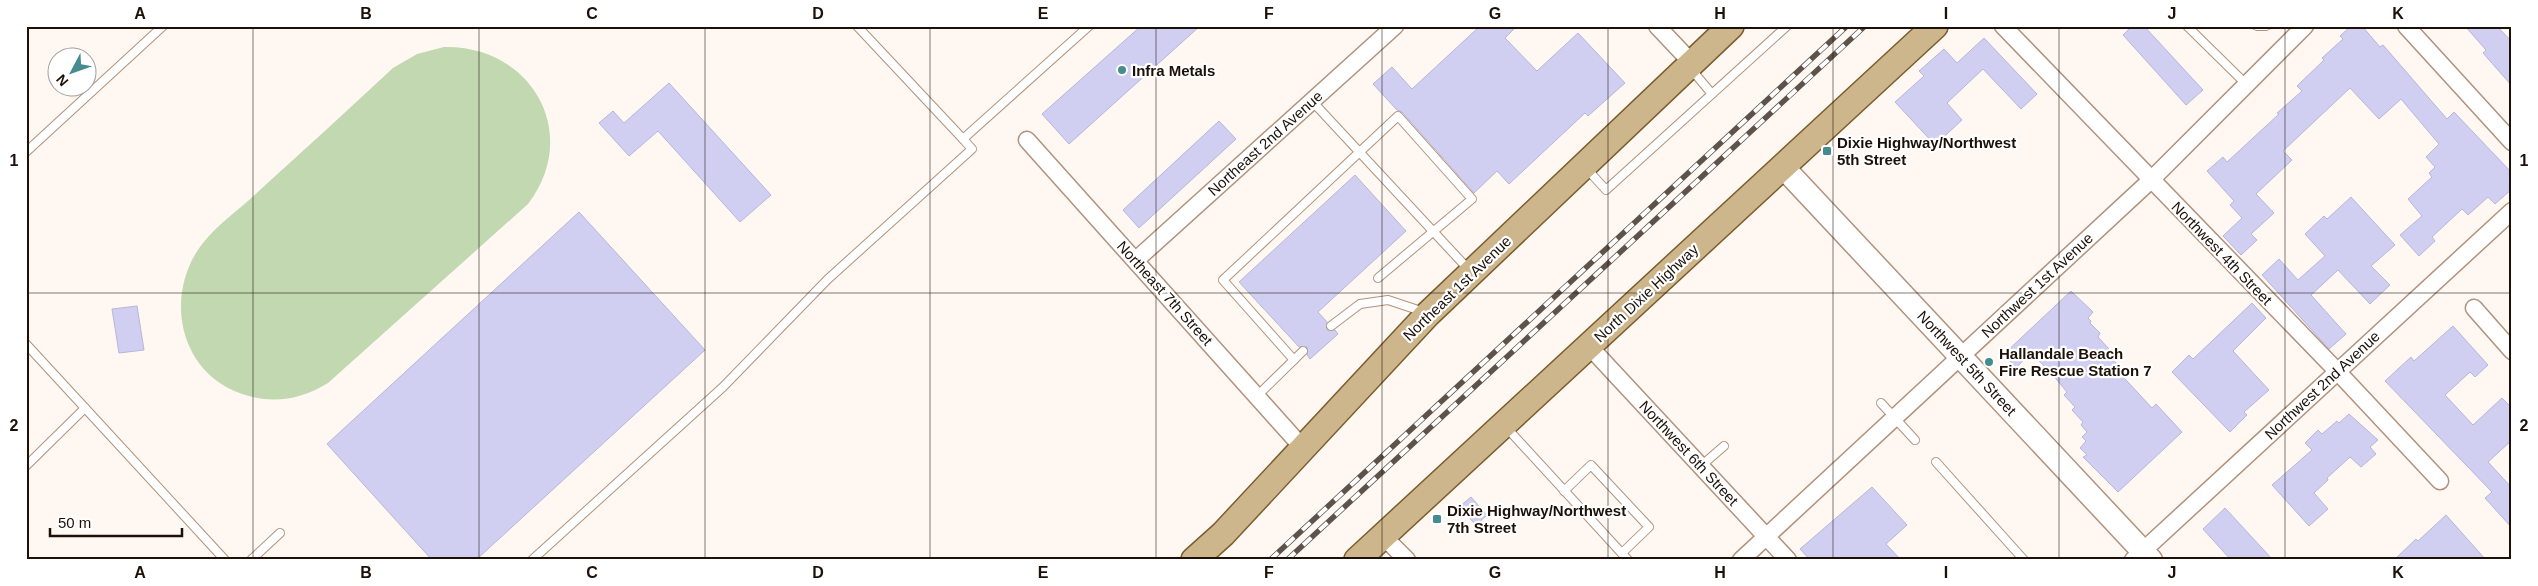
<svg xmlns="http://www.w3.org/2000/svg" width="2538" height="586" viewBox="0 0 2538 586" font-family="Helvetica,sans-serif">
	<style>
		.green { fill: #c2d8b1 }
		.building { fill: #d0cff2; stroke: #b8b6d9 }
		.lines { fill: none; stroke-linecap: round; stroke-linejoin: round }
		.lane-casing { stroke: #b1927c; stroke-width: 10 }
		.street-casing { stroke: #b1927c; stroke-width: 19 }
		.secondary-casing { stroke: #b1927c; stroke-width: 25 }
		.primary-casing { stroke: #7b5d2c; stroke-width: 28 }
		.lane { stroke: #fff; stroke-width: 8 }
		.street { stroke: #fff; stroke-width: 16 }
		.secondary { stroke: #fff; stroke-width: 22 }
		.primary { stroke: #ceb68c; stroke-width: 25 }
		.rail-casing { stroke: #5d534c; stroke-width: 5.5 }
		.rail { stroke: #fff; stroke-width: 4; stroke-dasharray: 11; stroke-linecap: butt }
		.grid { fill: none; stroke: #1c1008; stroke-width: 1; stroke-opacity: 0.55 }
		.poi-dot { fill: #448c90; stroke: #fff; stroke-width: 2 }
		.labels { text-anchor: middle; dominant-baseline: central; stroke-width: 4.5; stroke-linejoin: round; paint-order: stroke }
		.poi-label { font-size: 15px; font-weight: bold; fill: #1c1008; stroke: #fff; text-anchor: start }
		.street-label { font-size: 15px; fill: #1c1008; stroke: #fff }
		.neatline { fill: none; stroke: #1c1008; stroke-width: 2 }
		.grid-label { font-size: 16px; text-anchor: middle; font-weight: bold; fill: #1c1008 }
	</style>
	<rect width="100%" height="100%" fill="#fef7f2"/>
	<!-- green -->
	<path class="green" d="M444,47c87,-2 138,86 84,157l-200,179c-32,20 -66,22 -100,5 -53,-28 -61,-100 -25,-145 16,-20 40,-36 58,-54 44,-40 88,-80 132,-121l24,-14z"/>
	<!-- building -->
	<g class="building">
		<polygon points="1141,26 1200,26 1069,144 1042,114"/>
		<polygon points="1480,26 1517,26 1505,38 1537,71 1578,33 1625,83 1588,116 1585,113 1509,184 1497,171 1474,193 1402,112 1397,110 1373,84 1392,67 1412,89"/>
		<polygon points="2132,26 2144,26 2203,90 2186,105 2123,35"/>
		<polygon points="2351,26 2362,26 2380,47 2383,45 2447,119 2454,112 2512,173 2512,189 2495,204 2488,197 2468,215 2462,209 2432,237 2435,241 2419,256 2400,235 2422,216 2408,199 2432,177 2429,173 2435,167 2426,157 2439,144 2401,99 2379,119 2350,88 2283,151 2292,160 2256,194 2274,213 2251,234 2257,240 2241,255 2223,236 2242,218 2230,205 2234,201 2207,171 2223,157 2227,162 2279,114 2277,113 2302,91 2297,86 2324,60 2322,58 2343,39 2340,36"/>
		<polygon points="2465,26 2497,26 2512,42 2512,86 2483,53 2486,50"/>
		<polygon points="1984,38 2037,94 2021,109 1983,69 1947,103 1962,120 1935,145 1895,102 1924,76 1919,71 1944,49 1957,63"/>
		<polygon points="669,83 771,195 740,222 658,131 629,156 599,123 613,111 624,123"/>
		<polygon points="1219,121 1236,139 1139,228 1123,210"/>
		<polygon points="1355,175 1406,231 1318,312 1327,322 1327,330 1335,330 1338,334 1310,359 1307,355 1307,347 1299,347 1239,282"/>
		<polygon points="2351,197 2395,245 2371,266 2390,285 2370,304 2338,270 2311,295 2346,334 2329,349 2262,275 2279,259 2298,280 2325,256 2305,234 2324,216 2327,219"/>
		<polygon points="579,212 705,350 476,560 432,560 327,444"/>
		<polygon points="2071,291 2093,312 2088,318 2091,321 2090,323 2100,333 2098,337 2109,349 2106,351 2117,364 2114,367 2152,408 2156,404 2182,432 2118,492 2083,457 2087,455 2080,448 2086,441 2082,437 2087,432 2081,425 2083,422 2072,410 2075,407 2064,395 2067,392 2057,380 2031,352 2016,368 2004,354"/>
		<polygon points="2252,303 2266,318 2233,351 2269,390 2244,412 2247,415 2230,432 2172,372 2189,355 2193,359"/>
		<polygon points="137,306 144,350 119,353 112,309"/>
		<polygon points="2453,326 2488,365 2475,377 2470,372 2445,395 2473,425 2502,398 2512,408 2512,440 2488,462 2512,488 2512,528 2485,498 2492,492 2385,381 2411,357 2414,361"/>
		<polygon points="2349,414 2378,440 2370,447 2376,454 2361,467 2350,457 2327,478 2328,480 2314,493 2328,509 2309,526 2272,485 2312,450 2305,443 2318,430 2322,434 2337,421 2339,423"/>
		<polygon points="1872,487 1907,525 1886,544 1901,560 1810,560 1800,549"/>
		<polygon points="1471,497 1487,515 1476,525 1459,507"/>
		<polygon points="2225,508 2273,560 2231,560 2203,529"/>
		<polygon points="2446,515 2486,560 2394,560 2416,539 2418,541"/>
	</g>
	<g class="lines">
		<defs>
			<g id="lane">
				<polyline points="857,26 963,139 1089,26"/>
				<polyline points="2187,26 2247,85"/>
				<polyline points="2257,26 2266,26"/>
				<polyline points="1691,69 1712,94"/>
				<polyline points="1311,100 1470,271"/>
				<polyline points="26,152 163,26"/>
				<polyline points="1587,169 1606,190 1787,26"/>
				<polyline points="1331,326 1360,304 1388,300 1424,312"/>
				<polyline points="26,344 85,408"/>
				<polyline points="1294,360 1223,280 1398,116 1472,199 1378,278"/>
				<polyline points="1257,396 1303,351"/>
				<polyline points="1881,403 1915,440"/>
				<polyline points="1506,427 1628,560"/>
				<polyline points="1936,462 2024,560"/>
				<polyline points="26,466 85,408 225,560"/>
				<polyline points="1701,466 1724,446"/>
				<polyline points="1564,491 1591,465 1649,527 1622,553"/>
				<polyline points="251,560 280,533"/>
				<polyline points="532,560 723,387 828,279 972,149 963,139"/>
			</g>
			<g id="street">
				<polyline points="1657,26 1691,62"/>
				<polyline points="2003,26 2337,371 2440,481"/>
				<polyline points="2406,26 2512,142"/>
				<polyline points="1027,140 1302,447"/>
				<polyline points="1136,260 1395,26"/>
				<polyline points="2474,308 2512,351"/>
				<polyline points="1589,346 1788,560"/>
				<polyline points="1383,536 1407,560"/>
				<polyline points="1741,560 2151,180 2305,26"/>
				<polyline points="2133,560 2512,211"/>
			</g>
			<polyline id="secondary" points="1783,167 2151,560"/>
			<g id="primary">
				<polyline points="1194,560 1223,534 1428,314 1731,26"/>
				<polyline points="1357,560 1935,26"/>
			</g>
		</defs>
		<!-- lane casing -->
		<use href="#lane" class="lane-casing"/>
		<!-- street casing -->
		<use href="#street" class="street-casing"/>
		<!-- secondary casing -->
		<use href="#secondary" class="secondary-casing"/>
		<!-- primary casing -->
		<use href="#primary" class="primary-casing"/>
		<!-- lane -->
		<use href="#lane" class="lane"/>
		<!-- street -->
		<use href="#street" class="street"/>
		<!-- secondary -->
		<use href="#secondary" class="secondary"/>
		<!-- primary -->
		<use href="#primary" class="primary"/>
		<defs>
			<g id="rail">
				<polyline points="1270,560 1847,26"/>
				<polyline points="1287,560 1865,26"/>
			</g>
		</defs>
		<!-- rail casing -->
		<use href="#rail" class="rail-casing"/>
		<!-- rail -->
		<use href="#rail" class="rail"/>
	</g>
	<!-- grid -->
	<path class="grid" d="M253,26v534M479,26v534M705,26v534M930,26v534M1156,26v534M1382,26v534M1608,26v534M1833,26v534M2059,26v534M2285,26v534M26,293h2486"/>
	<!-- markers -->
	<g class="poi-dot">
		<circle cx="1122" cy="70" r="5"/>
		<rect x="1822" y="146" width="10" height="10" rx="2.5"/>
		<circle cx="1989" cy="362" r="5"/>
		<rect x="1432" y="514" width="10" height="10" rx="2.5"/>
	</g>
	<g class="labels">
		<!-- poi labels -->
		<g class="poi-label">
			<text x="1132" y="70">Infra Metals</text>
			<text x="1837" y="142">Dixie Highway/Northwest<tspan x="1837" dy="17">5th Street</tspan></text>
			<text x="1999" y="353">Hallandale Beach<tspan x="1999" dy="17">Fire Rescue Station 7</tspan></text>
			<text x="1447" y="510">Dixie Highway/Northwest<tspan x="1447" dy="17">7th Street</tspan></text>
		</g>
		<!-- street labels -->
		<g class="street-label">
			<text transform="translate(1265 143) rotate(-42)">Northeast 2nd Avenue</text>
			<text transform="translate(2222 253) rotate(46)">Northwest 4th Street</text>
			<text transform="translate(2037 285) rotate(-43)">Northwest 1st Avenue</text>
			<text transform="translate(1457 288) rotate(-44)">Northeast 1st Avenue</text>
			<text transform="translate(1165 293) rotate(48)">Northeast 7th Street</text>
			<text transform="translate(1646 293) rotate(-43)">North Dixie Highway</text>
			<text transform="translate(1967 363) rotate(47)">Northwest 5th Street</text>
			<text transform="translate(2322 385) rotate(-43)">Northwest 2nd Avenue</text>
			<text transform="translate(1689 453) rotate(47)">Northwest 6th Street</text>
		</g>
	</g>
	<!-- border -->
	<rect width="2538" height="586" fill="none" stroke="#ffffff" stroke-width="55"/>
	<!-- north arrow -->
	<g transform="translate(72 72) rotate(229)"><circle r="24" fill="#ffffff" stroke="#a49f9c"/>
	<path d="M0-4L9 19L0 12L-9 19Z" fill="#448c90"/>
	<text y="-8" font-size="14" font-weight="bold" text-anchor="middle" fill="#1c1008">N</text>
	</g>
	<!-- scale -->
	<path d="M50 528v8h132v-8" fill="none" stroke="#1c1008" stroke-width="2.5"/>
	<text x="58" y="528" font-size="15" fill="#1c1008" stroke="#ffffff" stroke-width="4" paint-order="stroke">50 m</text>
	<rect x="28" y="28" width="2482" height="530" class="neatline"/>
	<g class="grid-label">
		<text x="140" y="19">A</text>
		<text x="366" y="19">B</text>
		<text x="592" y="19">C</text>
		<text x="818" y="19">D</text>
		<text x="1043" y="19">E</text>
		<text x="1269" y="19">F</text>
		<text x="1495" y="19">G</text>
		<text x="1720" y="19">H</text>
		<text x="1946" y="19">I</text>
		<text x="2172" y="19">J</text>
		<text x="2398" y="19">K</text>
		<text x="14" y="166">1</text>
		<text x="2524" y="166">1</text>
		<text x="14" y="431">2</text>
		<text x="2524" y="431">2</text>
		<text x="140" y="578">A</text>
		<text x="366" y="578">B</text>
		<text x="592" y="578">C</text>
		<text x="818" y="578">D</text>
		<text x="1043" y="578">E</text>
		<text x="1269" y="578">F</text>
		<text x="1495" y="578">G</text>
		<text x="1720" y="578">H</text>
		<text x="1946" y="578">I</text>
		<text x="2172" y="578">J</text>
		<text x="2398" y="578">K</text>
	</g>
</svg>
